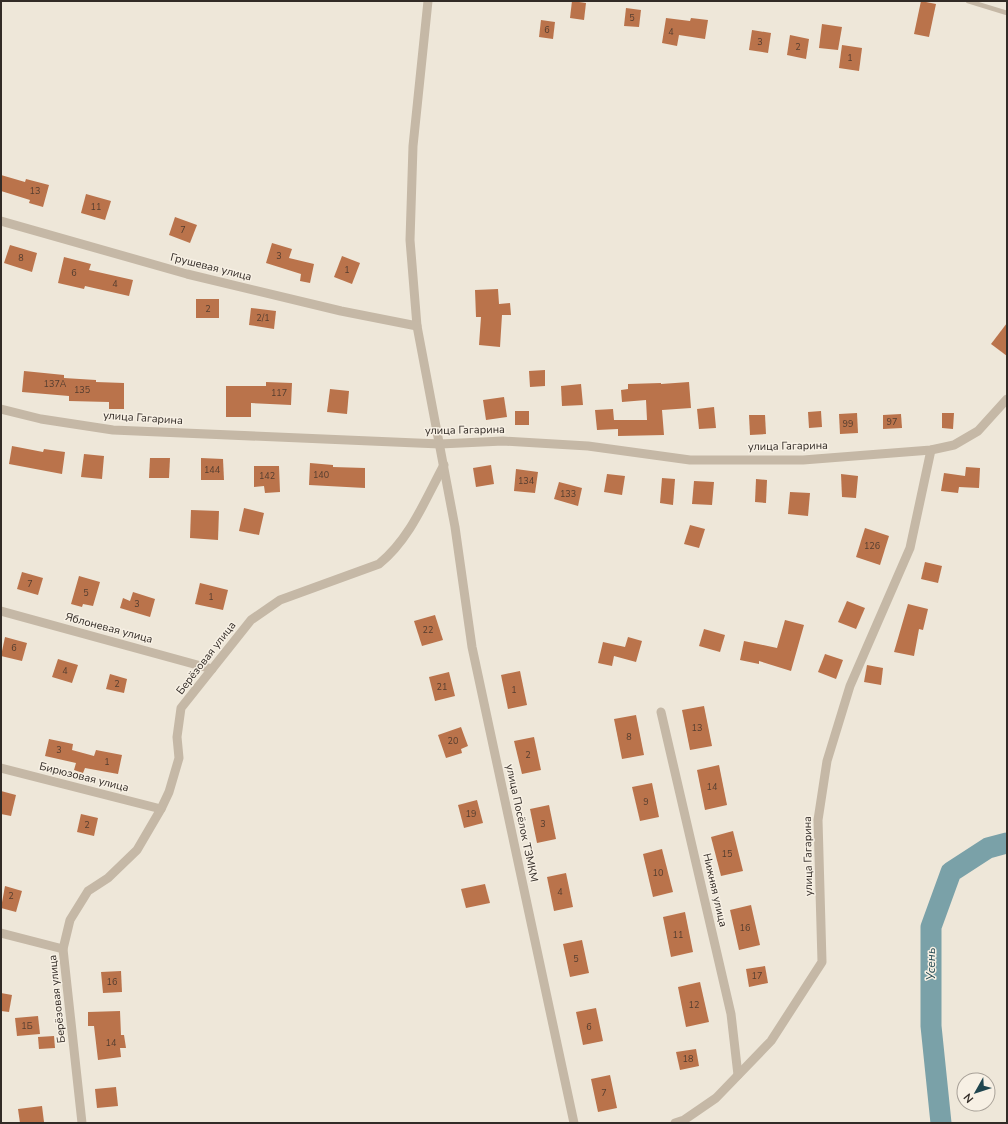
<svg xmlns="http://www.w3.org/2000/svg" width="1008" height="1124" viewBox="0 0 1008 1124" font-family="'Nunito Sans',sans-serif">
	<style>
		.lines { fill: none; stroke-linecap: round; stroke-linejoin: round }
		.river { stroke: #7aa1a8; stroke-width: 21 }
		.building { fill: #ba734b }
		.service { stroke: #c5b8a6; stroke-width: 4.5 }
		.minor { stroke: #c5b8a6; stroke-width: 9 }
		.labels { text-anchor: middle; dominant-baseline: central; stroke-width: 3; stroke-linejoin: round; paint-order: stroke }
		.number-label { font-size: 9px; fill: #543d2f }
		.street-label { font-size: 11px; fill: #322b26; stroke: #f7f0e4 }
		.water-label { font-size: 12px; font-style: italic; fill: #20464f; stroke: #f7f0e4 }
	</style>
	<rect width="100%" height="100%" fill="#eee7d9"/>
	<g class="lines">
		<!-- river -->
		<polyline class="river" points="941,1123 931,1026 931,927 951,872 988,848 1007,843"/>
	</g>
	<!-- building -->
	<g class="building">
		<polygon points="572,1 586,3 584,20 570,18"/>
		<polygon points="921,1 936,4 929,37 914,34"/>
		<polygon points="626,8 641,10 639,27 624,26"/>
		<polygon points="666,18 690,21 691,18 708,20 705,39 679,35 677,46 662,43"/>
		<polygon points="541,20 555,22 553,39 539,37"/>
		<polygon points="822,24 842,27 838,50 819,48"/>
		<polygon points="752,30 771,33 768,53 749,50"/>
		<polygon points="790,35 809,39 806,59 787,55"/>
		<polygon points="842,45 862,48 859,71 839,68"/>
		<polygon points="1,175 25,182 26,179 49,185 43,207 29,203 30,200 1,191"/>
		<polygon points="86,194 111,201 105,220 81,213"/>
		<polygon points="175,217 197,225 190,243 169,235"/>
		<polygon points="272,243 292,249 289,258 314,264 310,283 300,281 301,274 266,263"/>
		<polygon points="10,245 37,253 32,272 4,263"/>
		<polygon points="342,256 360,263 352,284 334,277"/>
		<polygon points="64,257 91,264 89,270 133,280 129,296 85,286 84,289 58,283"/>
		<polygon points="498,289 499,304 510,303 511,315 502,315 500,347 479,345 481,317 476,317 475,290"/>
		<rect x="196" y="299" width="23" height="19"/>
		<polygon points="251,308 276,311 274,329 249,325"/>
		<polygon points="1007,323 1007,356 991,344"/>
		<polygon points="545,370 545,386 530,387 529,371"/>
		<polygon points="24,371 64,375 64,378 96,380 96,382 124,383 124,409 109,409 109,402 69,401 69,396 22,392"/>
		<polygon points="266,382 292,383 291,405 251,403 251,417 226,417 226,386 266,386"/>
		<polygon points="689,382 691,408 662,410 664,435 618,436 618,429 597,430 595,410 613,409 614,420 647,420 646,400 622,402 621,390 628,389 628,384 661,383 661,384"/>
		<polygon points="581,384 583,405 562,406 561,386"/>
		<polygon points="330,389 349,391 347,414 327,412"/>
		<polygon points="504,397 507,417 486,420 483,400"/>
		<polygon points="714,407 716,428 699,429 697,409"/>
		<rect x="515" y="411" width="14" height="14"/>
		<polygon points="821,411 822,427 809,428 808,412"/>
		<polygon points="857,413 858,433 840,434 839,414"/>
		<polygon points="942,413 954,413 953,429 942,428"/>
		<polygon points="901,414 902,428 883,429 883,415"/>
		<polygon points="749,415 765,415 766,434 750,435"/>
		<polygon points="12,446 43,452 44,449 65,452 62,474 9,464"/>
		<polygon points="84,454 104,456 102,479 81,477"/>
		<polygon points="150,458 170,458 169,478 149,478"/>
		<polygon points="201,458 223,459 224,480 201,480"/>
		<polygon points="310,463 333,465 333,467 365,468 365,488 309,485"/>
		<polygon points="491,465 494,484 476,487 473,468"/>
		<polygon points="254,466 279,466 280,492 265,493 264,486 254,487"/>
		<polygon points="966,467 980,468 979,488 959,487 958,493 941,491 944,473 965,476"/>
		<polygon points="516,469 538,472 535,493 514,491"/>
		<polygon points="607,474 625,476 622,495 604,492"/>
		<polygon points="841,474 858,476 856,498 842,497"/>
		<polygon points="662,478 675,479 673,505 660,503"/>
		<polygon points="756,479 767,480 766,503 755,502"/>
		<polygon points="694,481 714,482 712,505 692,504"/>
		<polygon points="559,482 582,488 578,506 554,499"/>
		<polygon points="790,492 810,493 808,516 788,514"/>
		<polygon points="244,508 264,513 259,535 239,531"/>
		<polygon points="191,510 219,511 218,540 190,538"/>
		<polygon points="690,525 705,529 699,548 684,544"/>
		<polygon points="865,528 889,536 880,565 856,557"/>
		<polygon points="925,562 942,566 938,583 921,579"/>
		<polygon points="22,572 43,578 38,595 17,589"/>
		<polygon points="79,576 100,582 93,606 83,604 82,607 71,604"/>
		<polygon points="200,583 228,590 223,610 195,604"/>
		<polygon points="133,592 155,599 150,617 120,608 123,598 130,601"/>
		<polygon points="847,601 865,608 856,629 838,622"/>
		<polygon points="908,604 928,609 923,630 919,629 914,656 894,652"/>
		<polygon points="435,615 443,640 422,646 414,621"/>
		<polygon points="785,620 804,625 791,671 759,661 759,664 740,660 744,641 777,648"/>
		<polygon points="704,629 725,635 720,652 699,646"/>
		<polygon points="5,637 27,643 22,661 1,656"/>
		<polygon points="628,637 642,641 636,662 614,656 612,666 598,663 603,642 625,647"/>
		<polygon points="825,654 843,660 836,679 818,672"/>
		<polygon points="58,659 78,665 72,683 52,677"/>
		<polygon points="867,665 883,668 881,685 864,682"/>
		<polygon points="520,671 527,705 508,709 501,675"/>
		<polygon points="449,672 455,696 435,701 429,677"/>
		<polygon points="110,674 127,679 124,693 106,689"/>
		<polygon points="704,706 712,746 690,750 682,710"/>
		<polygon points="636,715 644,755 622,759 614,719"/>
		<polygon points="461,727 468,746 461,749 462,753 446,758 438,735"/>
		<polygon points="534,737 541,770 522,774 514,741"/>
		<polygon points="49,739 73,744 72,750 94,756 96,750 122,755 118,774 85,768 83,773 74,770 76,763 45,756"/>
		<polygon points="719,765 727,805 705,810 697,770"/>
		<polygon points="652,783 659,817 640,821 632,787"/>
		<polygon points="1,791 16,795 11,816 1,814"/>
		<polygon points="477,800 483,823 464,828 458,805"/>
		<polygon points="549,805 556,839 537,843 530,809"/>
		<polygon points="81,814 98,818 94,836 77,832"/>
		<polygon points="733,831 743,871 721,876 711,837"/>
		<polygon points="662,849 673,892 653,897 643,854"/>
		<polygon points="566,873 573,907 554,911 547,877"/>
		<polygon points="485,884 490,903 466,908 461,889"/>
		<polygon points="5,886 22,891 16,912 1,908"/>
		<polygon points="751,905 760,945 739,950 730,910"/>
		<polygon points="685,912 693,952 671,957 663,917"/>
		<polygon points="582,940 589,973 570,977 563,944"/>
		<polygon points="765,966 768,983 749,987 746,969"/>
		<polygon points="121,971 122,992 103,993 101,972"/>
		<polygon points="700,982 709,1022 686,1027 678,987"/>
		<polygon points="1,993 12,995 9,1012 1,1011"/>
		<polygon points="596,1008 603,1041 583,1045 576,1012"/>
		<polygon points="120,1011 121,1035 124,1035 126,1048 120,1048 121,1057 98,1060 94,1026 88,1026 88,1012"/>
		<polygon points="38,1016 40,1034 17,1036 15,1018"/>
		<polygon points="54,1036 55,1048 39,1049 38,1037"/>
		<polygon points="696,1049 699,1066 680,1070 676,1052"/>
		<polygon points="610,1075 617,1108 598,1112 591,1079"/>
		<polygon points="116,1087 118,1106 97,1108 95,1089"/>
		<polygon points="42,1106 44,1122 20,1123 18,1109"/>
	</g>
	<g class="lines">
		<!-- service -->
		<polyline class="service" points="968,1 1007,13"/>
		<!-- minor -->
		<g class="minor">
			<polyline points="428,1 413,146 410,240 417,326 455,527 472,647 574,1123"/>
			<polyline points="1,221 187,274 341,311 417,326"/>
			<polyline points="1,409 41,419 113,430 440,444 503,441 588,446 690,460 803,460 931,450 954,445 978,431 1007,399"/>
			<polyline points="1,611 212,669"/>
			<polyline points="661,712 731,1014 738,1075"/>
			<polyline points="1,768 161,809"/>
			<polyline points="1,933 63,949"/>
			<path d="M82,1123l-19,-174 7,-29 18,-29 20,-13 29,-28 24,-41 8,-17 10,-34 -2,-21 4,-29 70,-88 29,-20 99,-36c31,-25 46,-64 65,-99"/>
			<polyline points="675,1123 684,1120 716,1098 771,1041 822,962 818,820 827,761 850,686 910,548 931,450"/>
		</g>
	</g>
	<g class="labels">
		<!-- number labels -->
		<g class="number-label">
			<text x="632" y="18">5</text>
			<text x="547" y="30">6</text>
			<text x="671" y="32">4</text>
			<text x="760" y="42">3</text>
			<text x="798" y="47">2</text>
			<text x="850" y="58">1</text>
			<text x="35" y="191">13</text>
			<text x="96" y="207">11</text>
			<text x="183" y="230">7</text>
			<text x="279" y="256">3</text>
			<text x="21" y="258">8</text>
			<text x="347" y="270">1</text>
			<text x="74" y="273">6</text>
			<text x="115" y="284">4</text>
			<text x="208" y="309">2</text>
			<text x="263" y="318">2/1</text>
			<text x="55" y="384">137А</text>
			<text x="82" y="390">135</text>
			<text x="279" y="393">117</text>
			<text x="892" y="422">97</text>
			<text x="848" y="424">99</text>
			<text x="212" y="470">144</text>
			<text x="321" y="475">140</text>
			<text x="267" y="476">142</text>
			<text x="526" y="481">134</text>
			<text x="568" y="494">133</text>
			<text x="872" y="546">126</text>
			<text x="30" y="584">7</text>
			<text x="86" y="593">5</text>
			<text x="211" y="597">1</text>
			<text x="137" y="604">3</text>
			<text x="428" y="630">22</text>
			<text x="14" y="648">6</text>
			<text x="65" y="671">4</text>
			<text x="117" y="684">2</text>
			<text x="442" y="687">21</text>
			<text x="514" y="690">1</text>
			<text x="697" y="728">13</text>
			<text x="629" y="737">8</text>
			<text x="453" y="741">20</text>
			<text x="59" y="750">3</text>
			<text x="528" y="755">2</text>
			<text x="107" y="762">1</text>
			<text x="712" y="787">14</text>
			<text x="646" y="802">9</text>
			<text x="471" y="814">19</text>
			<text x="543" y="824">3</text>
			<text x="87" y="825">2</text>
			<text x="727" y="854">15</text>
			<text x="658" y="873">10</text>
			<text x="560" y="892">4</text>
			<text x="11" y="896">2</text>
			<text x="745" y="928">16</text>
			<text x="678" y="935">11</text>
			<text x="576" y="959">5</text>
			<text x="757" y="976">17</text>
			<text x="112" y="982">16</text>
			<text x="694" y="1005">12</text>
			<text x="27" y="1026">1Б</text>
			<text x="589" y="1027">6</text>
			<text x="111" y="1043">14</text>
			<text x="688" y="1059">18</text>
			<text x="604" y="1093">7</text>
		</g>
		<!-- street labels -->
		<g class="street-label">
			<text transform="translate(211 267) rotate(14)">Грушевая улица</text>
			<text transform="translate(143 418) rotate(4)">улица Гагарина</text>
			<text transform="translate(465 430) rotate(-1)">улица Гагарина</text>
			<text transform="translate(788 446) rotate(-1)">улица Гагарина</text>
			<text transform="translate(109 628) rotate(15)">Яблоневая улица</text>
			<text transform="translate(206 658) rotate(-52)">Берёзовая улица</text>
			<text transform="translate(84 777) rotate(14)">Бирюзовая улица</text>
			<text transform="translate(522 823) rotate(78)">улица Посёлок ТЗМКМ</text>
			<text transform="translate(808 856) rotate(-91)">улица Гагарина</text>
			<text transform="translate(715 890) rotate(77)">Нижняя улица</text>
			<text transform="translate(57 999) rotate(-96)">Берёзовая улица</text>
		</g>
		<!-- water labels -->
		<g class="water-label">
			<text transform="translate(931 964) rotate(-90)">Усень</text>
		</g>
	</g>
	<!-- border -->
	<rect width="1008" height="1124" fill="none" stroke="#322b26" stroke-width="4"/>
	<!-- north arrow -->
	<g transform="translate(976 1092) rotate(231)"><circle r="19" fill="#f7f0e4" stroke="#a8a198"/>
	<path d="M0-3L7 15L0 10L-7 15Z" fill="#20464f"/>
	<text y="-6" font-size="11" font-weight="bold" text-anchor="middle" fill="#322b26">N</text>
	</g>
</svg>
